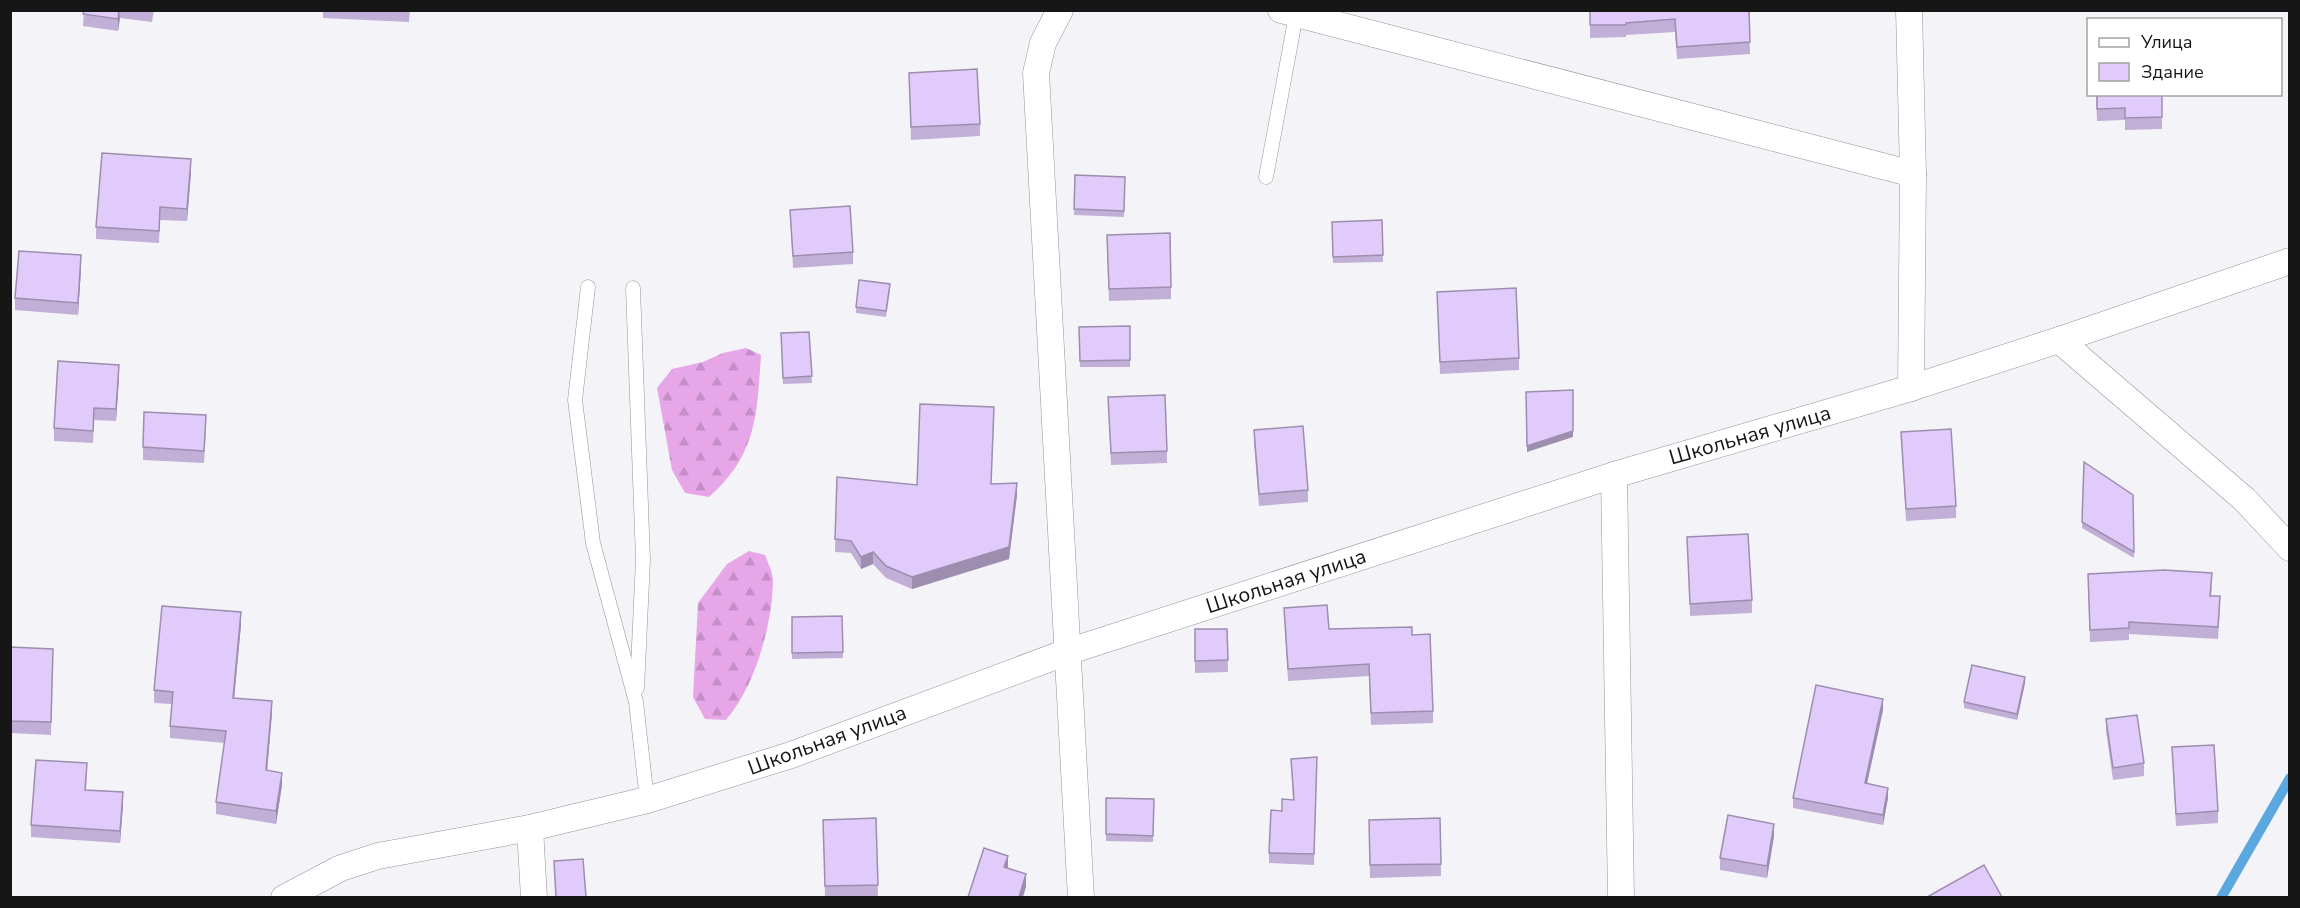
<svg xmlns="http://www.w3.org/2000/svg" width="2300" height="908" viewBox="0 0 2300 908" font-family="'Nunito Sans',sans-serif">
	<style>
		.forest { fill: url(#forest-firs) }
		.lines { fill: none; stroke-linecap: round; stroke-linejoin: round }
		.stream { stroke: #5ba8e1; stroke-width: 10 }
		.service-casing { stroke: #949497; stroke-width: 15 }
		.minor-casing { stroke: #949497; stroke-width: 27 }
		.service { stroke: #fff; stroke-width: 14 }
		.minor { stroke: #fff; stroke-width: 26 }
		.wall { fill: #c1afd7 }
		.shaded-wall { fill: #9d8eaf }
		.building { fill: #e0cbfa; stroke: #9d8eaf; stroke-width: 1.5 }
		.labels { text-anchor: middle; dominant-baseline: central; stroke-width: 5; stroke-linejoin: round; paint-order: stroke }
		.street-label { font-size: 21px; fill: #161617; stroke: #fff }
	</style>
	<defs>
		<pattern id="forest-firs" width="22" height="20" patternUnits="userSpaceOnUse" patternTransform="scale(1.5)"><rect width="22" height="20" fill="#e6a6e8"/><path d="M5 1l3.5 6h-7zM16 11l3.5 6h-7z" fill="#c58ec6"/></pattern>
	</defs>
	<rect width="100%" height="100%" fill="#f4f4f8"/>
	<!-- forest -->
	<g class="forest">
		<path d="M746,348l15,7c-4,59 -4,100 -52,142l-24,-4 -13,-23 -15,-82 15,-19 31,-7 20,-9z"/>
		<path d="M749,551l16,4c3,8 8,18 8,27 -1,44 -18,104 -47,138l-21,-1 -12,-22 5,-94 29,-39z"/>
	</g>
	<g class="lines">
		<!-- stream -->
		<polyline class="stream" points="2221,898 2290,778"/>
		<defs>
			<g id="service">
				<polyline points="1266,177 1296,15"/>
				<polyline points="588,287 575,400 593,543 636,702 647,800"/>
				<polyline points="633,288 643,560 637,688"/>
			</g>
			<g id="minor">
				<polyline points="1060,10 1043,43 1036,73 1081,898"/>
				<polyline points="1281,10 1913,174"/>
				<polyline points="1909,10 1913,174 1911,388"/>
				<polyline points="2059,340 2244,499 2290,548"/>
				<polyline points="1614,475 1621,898"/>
				<polyline points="530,828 534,898"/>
				<polyline points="284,898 341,868 378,856 530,828 647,800 791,755 1067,652 1614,475 1911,388 2059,340 2290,261"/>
			</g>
		</defs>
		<!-- service casing -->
		<use href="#service" class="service-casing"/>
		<!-- minor casing -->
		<use href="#minor" class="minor-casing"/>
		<!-- service -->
		<use href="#service" class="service"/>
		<!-- minor -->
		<use href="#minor" class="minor"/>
	</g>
	<!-- wall -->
	<g class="wall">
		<polygon points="84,10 154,10 152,22 120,18 118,31 83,26"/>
		<polygon points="323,10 410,10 409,22 323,18"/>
		<polygon points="1590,10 1749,10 1750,54 1677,59 1675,32 1626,35 1626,37 1590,38"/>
		<polygon points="909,73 980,124 980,136 911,140"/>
		<polygon points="2096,94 2162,94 2162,129 2125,130 2125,120 2097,121"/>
		<polygon points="191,172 187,221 160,220 159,243 96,239 96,227"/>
		<polygon points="1075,175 1125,177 1124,217 1074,215"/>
		<polygon points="790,210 853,252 853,264 793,268"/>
		<polygon points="1382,220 1383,262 1333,263 1332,222"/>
		<polygon points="1107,247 1171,287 1171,299 1109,301"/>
		<polygon points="81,268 78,315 15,310 15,298"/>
		<polygon points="890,291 886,317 856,313 856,307"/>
		<polygon points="1437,292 1519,358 1519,370 1440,374"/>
		<polygon points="1130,326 1130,367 1080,367 1079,327"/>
		<polygon points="809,332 812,383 783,384 781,333"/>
		<polygon points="119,377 116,421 94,420 93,443 54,441 54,428"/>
		<polygon points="1108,397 1167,451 1167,463 1111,465"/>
		<polygon points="994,419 991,484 1017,495 1009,559 912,589 886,578 873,564 861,569 851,553 835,552 837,477 917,485"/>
		<polygon points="206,427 204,463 143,460 143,447"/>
		<polygon points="1254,430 1308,490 1308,502 1259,506 1254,442"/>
		<polygon points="1901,432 1956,506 1956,518 1906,521"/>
		<polygon points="2084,462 2133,495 2134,558 2082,528"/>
		<polygon points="1687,537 1752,600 1752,613 1690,616"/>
		<polygon points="2088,586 2212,586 2211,596 2220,608 2218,639 2129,634 2129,640 2090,642"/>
		<polygon points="1284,608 1329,629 1412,635 1433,711 1433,723 1371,725 1369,676 1288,681"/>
		<polygon points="842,616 843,658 792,659 792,617"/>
		<polygon points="241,625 234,698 272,713 267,771 282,785 276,824 216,814 216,802 225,743 170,738 170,726 172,704 154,703 154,690"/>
		<polygon points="1195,629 1227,629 1228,672 1195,673"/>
		<polygon points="10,647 53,649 51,735 10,733"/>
		<polygon points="2025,683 2017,720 1964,708 1964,702"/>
		<polygon points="1883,710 1867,783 1888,798 1883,825 1793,808 1793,798"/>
		<polygon points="2106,719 2144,763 2144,776 2113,780 2106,731"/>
		<polygon points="2172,747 2218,811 2218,823 2176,826"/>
		<polygon points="1317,757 1314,865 1269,863 1269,853 1282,811 1293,800 1291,759"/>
		<polygon points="87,775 86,790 123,805 120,843 31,837 31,825"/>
		<polygon points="1106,798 1154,799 1153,842 1106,841"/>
		<polygon points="876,818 878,897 825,897 823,820"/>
		<polygon points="1440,818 1441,876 1370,878 1369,820"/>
		<polygon points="1774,836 1767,878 1720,870 1720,858"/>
	</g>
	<!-- shaded-wall -->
	<g class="shaded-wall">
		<polygon points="119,10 120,18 118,31 118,19"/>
		<polygon points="191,159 191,172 187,221 187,209"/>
		<polygon points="81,255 81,268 78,315 78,303"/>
		<polygon points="119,365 119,377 116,421 116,409"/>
		<polygon points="1573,431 1573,437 1527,452 1527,446"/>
		<polygon points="1017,483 1017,495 1009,559 912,589 912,577"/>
		<polygon points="873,552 873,564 861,569 861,557"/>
		<polygon points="241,612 241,625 233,710 233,698"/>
		<polygon points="2025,677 2025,683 2017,720 2017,714"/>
		<polygon points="1883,699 1883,710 1865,793 1865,783"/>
		<polygon points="272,701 272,713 266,783 266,770"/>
		<polygon points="282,773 282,785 276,824 276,811"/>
		<polygon points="1888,788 1888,798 1883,825 1883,815"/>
		<polygon points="123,792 123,805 120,843 120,831"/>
		<polygon points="1774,824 1774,836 1767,878 1767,866"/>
		<polygon points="1008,856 1008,868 1004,867"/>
		<polygon points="1026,874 1026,887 1023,897 1019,897"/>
	</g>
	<!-- building -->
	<g class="building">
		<polygon points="84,10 119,10 118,19 83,14"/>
		<polygon points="1590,10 1749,10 1750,42 1677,47 1675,19 1626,23 1626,25 1590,25"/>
		<polygon points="977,69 980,124 911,127 909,73"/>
		<polygon points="2097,94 2162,94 2162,117 2125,118 2125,108 2097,109"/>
		<polygon points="102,153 191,159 187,209 160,207 159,231 96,227"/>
		<polygon points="1075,175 1125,177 1124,211 1074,209"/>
		<polygon points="850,206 853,252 793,256 790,210"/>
		<polygon points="1382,220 1383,255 1333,257 1332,222"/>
		<polygon points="1170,233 1171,287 1109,289 1107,235"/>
		<polygon points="19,251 81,255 78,303 15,298"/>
		<polygon points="859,280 890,284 886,311 856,307"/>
		<polygon points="1516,288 1519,358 1440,362 1437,292"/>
		<polygon points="1130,326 1130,360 1080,361 1079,327"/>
		<polygon points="809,332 812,376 783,378 781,333"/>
		<polygon points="58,361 119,365 116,409 94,408 93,431 54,428"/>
		<polygon points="1573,390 1573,431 1527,446 1526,392"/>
		<polygon points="1165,395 1167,451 1111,453 1108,397"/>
		<polygon points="920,404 994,407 991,484 1017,483 1009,547 912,577 886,566 873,552 861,557 851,541 835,539 837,477 917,485"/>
		<polygon points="144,412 206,415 204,451 143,447"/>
		<polygon points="1303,426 1308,490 1259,494 1254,430"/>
		<polygon points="1951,429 1956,506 1906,509 1901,432"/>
		<polygon points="2084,462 2133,495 2134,552 2082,522"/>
		<polygon points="1748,534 1752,600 1690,604 1687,537"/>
		<polygon points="2164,570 2212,573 2210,596 2220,596 2218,627 2129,622 2129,628 2090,630 2088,574"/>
		<polygon points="1327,605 1329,629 1412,627 1412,635 1430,634 1433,711 1371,713 1369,664 1288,669 1284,608"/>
		<polygon points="162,606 241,612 233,698 272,701 266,770 282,773 276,811 216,802 226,731 170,726 173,692 154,690"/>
		<polygon points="842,616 843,652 792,653 792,617"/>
		<polygon points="1195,629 1227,629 1228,660 1195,661"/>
		<polygon points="10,647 53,649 51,722 10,721"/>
		<polygon points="1972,665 2025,677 2017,714 1964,702"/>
		<polygon points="1816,685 1883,699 1865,783 1888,788 1883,815 1793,798"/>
		<polygon points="2137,715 2144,763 2113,768 2106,719"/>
		<polygon points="2214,745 2218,811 2176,814 2172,747"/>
		<polygon points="1317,757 1314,854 1269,853 1271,810 1282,811 1282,799 1294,800 1291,759"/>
		<polygon points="36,760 87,763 85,790 123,792 120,831 31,825"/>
		<polygon points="1106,798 1154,799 1153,836 1106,834"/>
		<polygon points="1728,815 1774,824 1767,866 1720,858"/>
		<polygon points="876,818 878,885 825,886 823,820"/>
		<polygon points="1440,818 1441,864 1370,865 1369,820"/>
		<polygon points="984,848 1008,856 1004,867 1026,874 1019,897 968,897"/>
		<polygon points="583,859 586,897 556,897 554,861"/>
		<polygon points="1984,865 2002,897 1927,897"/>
	</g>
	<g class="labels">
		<!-- street labels -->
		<g class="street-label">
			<text transform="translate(1750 435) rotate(-16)">Школьная улица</text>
			<text transform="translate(1286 581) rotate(-18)">Школьная улица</text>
			<text transform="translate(827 740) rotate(-20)">Школьная улица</text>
		</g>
	</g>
	<!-- border -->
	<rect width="2300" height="908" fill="none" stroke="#161617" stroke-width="24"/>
	<!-- legend -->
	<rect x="2087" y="18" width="195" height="78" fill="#ffffff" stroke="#a2a2a2" stroke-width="1.5"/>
	<rect x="2099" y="38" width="30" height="9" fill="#ffffff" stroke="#a2a2a2" stroke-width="1.5"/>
	<text x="2141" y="48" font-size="18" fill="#161617">Улица</text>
	<rect x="2099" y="63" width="30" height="18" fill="#e0cbfa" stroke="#a2a2a2" stroke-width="1.5"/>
	<text x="2141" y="78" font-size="18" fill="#161617">Здание</text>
</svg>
